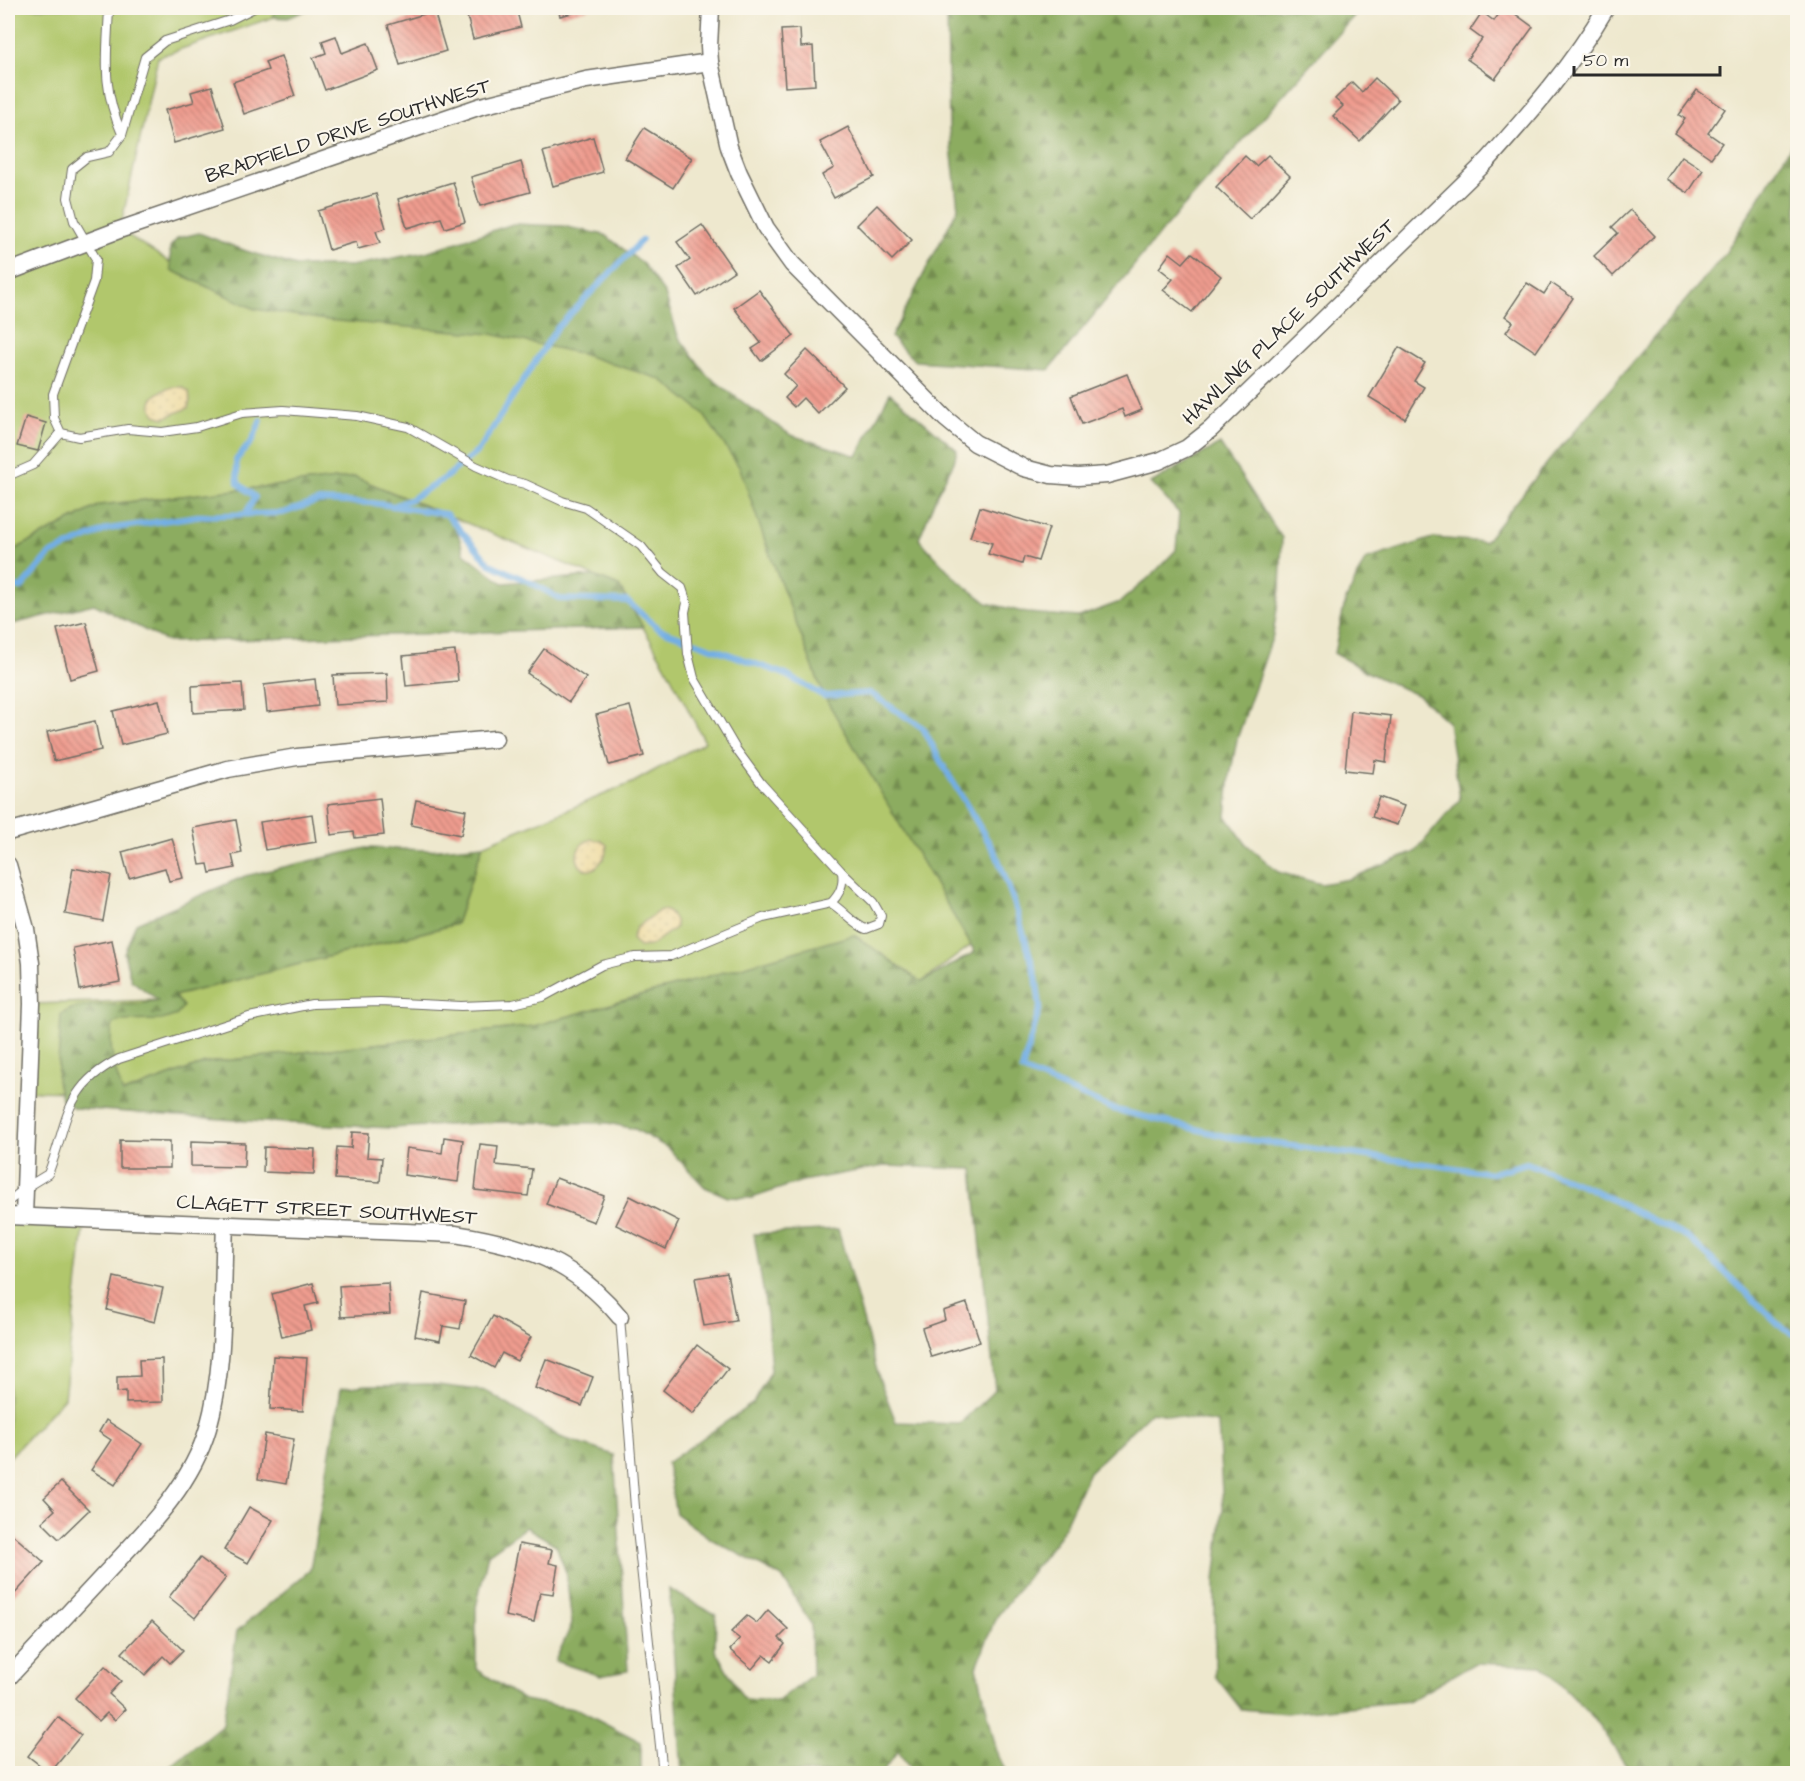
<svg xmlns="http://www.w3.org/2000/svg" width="1805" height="1781" viewBox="0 0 1805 1781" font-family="'Architects Daughter',sans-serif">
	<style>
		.green { fill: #b1c76c; stroke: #6e794c; stroke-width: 1.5 }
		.forest { fill: url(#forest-firs); stroke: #5c6c46; stroke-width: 1.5 }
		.sand { fill: url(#sand-dots); stroke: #8c8264; stroke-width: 1.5 }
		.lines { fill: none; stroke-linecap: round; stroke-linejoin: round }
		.stream { stroke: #72aee4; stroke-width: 6 }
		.building { fill: url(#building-back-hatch) }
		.lane-casing { stroke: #6f6d64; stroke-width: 10 }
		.street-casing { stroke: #6f6d64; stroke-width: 19 }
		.lane { stroke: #fff; stroke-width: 8 }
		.street { stroke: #fff; stroke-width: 16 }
		.labels { text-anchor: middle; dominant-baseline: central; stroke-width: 4.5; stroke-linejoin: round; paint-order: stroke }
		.street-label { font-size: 20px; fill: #2b2b2b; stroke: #fbf7ec }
	</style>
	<defs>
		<pattern id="forest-firs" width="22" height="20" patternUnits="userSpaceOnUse" patternTransform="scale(1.5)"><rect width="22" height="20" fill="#8cac60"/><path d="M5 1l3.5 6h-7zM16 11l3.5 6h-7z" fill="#738c4f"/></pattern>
		<pattern id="sand-dots" width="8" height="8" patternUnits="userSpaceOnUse" patternTransform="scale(1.5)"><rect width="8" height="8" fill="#eeda9e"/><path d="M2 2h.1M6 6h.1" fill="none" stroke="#cb8" stroke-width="1.8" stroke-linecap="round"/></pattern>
		<pattern id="building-back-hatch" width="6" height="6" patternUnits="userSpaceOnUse" patternTransform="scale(1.5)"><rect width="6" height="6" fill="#ef9c8f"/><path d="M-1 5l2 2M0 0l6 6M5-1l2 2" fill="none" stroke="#c27f75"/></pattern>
	</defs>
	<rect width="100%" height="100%" fill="#fbf7ec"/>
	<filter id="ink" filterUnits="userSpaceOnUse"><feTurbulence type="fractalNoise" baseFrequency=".0167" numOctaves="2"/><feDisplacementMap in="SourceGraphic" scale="12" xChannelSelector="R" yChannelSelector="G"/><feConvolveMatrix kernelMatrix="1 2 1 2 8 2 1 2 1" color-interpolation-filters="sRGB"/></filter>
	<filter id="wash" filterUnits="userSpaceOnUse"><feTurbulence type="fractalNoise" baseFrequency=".008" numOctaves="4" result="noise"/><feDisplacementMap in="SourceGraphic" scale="24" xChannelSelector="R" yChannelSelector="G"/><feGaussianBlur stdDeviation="1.35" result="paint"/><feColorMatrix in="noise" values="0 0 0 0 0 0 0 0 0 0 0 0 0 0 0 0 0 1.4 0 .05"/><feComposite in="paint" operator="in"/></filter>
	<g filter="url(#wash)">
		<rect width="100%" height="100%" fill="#eee8ce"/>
		<!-- green -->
		<g class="green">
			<polygon points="8,8 300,8 158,57 120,230 208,287 313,313 431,299 681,367 788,486 975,942 922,982 854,935 534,1026 205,1063 123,1093 29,1091 32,1004 159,1000 456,924 483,845 634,782 705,742 665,665 619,586 355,477 100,505 8,553"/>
			<polygon points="8,1216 85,1219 64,1398 8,1459"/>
		</g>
		<!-- forest -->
		<g class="forest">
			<polygon points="276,8 311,8 288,18 272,17"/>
			<polygon points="947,8 1361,8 1162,231 1049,370 915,361 891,337 958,208 949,129"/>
			<path d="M1797,136v1637h-165l-40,-57 -50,-50 -67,-3 -66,38 -123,12 -45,-4 -26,-33v-95l8,-72 -5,-86 -67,-11 -62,60 -29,63 -65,84 -18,48 21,90 9,16h-94l-15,-22 -16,22h-200l-13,-184 47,26 -1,35 29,49 34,2 34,-26 -1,-51 -29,-47 -71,-38 -35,-25 -9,-51 86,-60 18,-32 -4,-56 -13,-81 84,-5 41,149 17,44 63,2 36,-34 -22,-221 -89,-3 -82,15 -50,17 -24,-1 -23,-10 -37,-39 -33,-19 -27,-6 -111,-1 -104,6 -146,-7 -173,-13 -13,-10 -4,-17 4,-66c17,-15 56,-8 78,-11 7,-1 13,-3 19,-4l-27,-20 -7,-27 12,-30 109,-47 121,-28 62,2 55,-5 -27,79 -282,72 9,10 -6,9 -15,5 -43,1 -6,3c-6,22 2,48 10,69l82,-30 329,-37 320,-91 68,47 53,-30 -151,-256 -57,-149 -27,-79 -38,-56 -42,-33 -82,-26 -87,-19 -165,-14 -71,-11 -84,-39 -1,-23 8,-9 21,-5 47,18 50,15h55l75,-14 87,-28 49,2 43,9 38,29 22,30 13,42 29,39 41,31 43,29 66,21 33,-63 67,57 -3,12 -17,32 -18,45 36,39 32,25 40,10 52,4 41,-15 33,-28 23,-24 3,-37 -28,-30 69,-39 62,94 -2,51 -7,46 -36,104 -7,37 -4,40 20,28 32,28 43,12 28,-5 66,-27 45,-53 -12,-77 -29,-26 -50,-23 -35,-20 11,-51 20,-42 68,-22 52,4 63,-80 177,-208z"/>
			<polygon points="355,477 453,518 464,553 503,583 594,576 619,586 643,627 168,642 94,604 8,625 8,553 100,505"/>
			<polygon points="429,1384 486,1391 560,1437 614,1455 628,1671 600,1676 555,1661 572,1624 566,1572 556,1545 526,1527 488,1554 476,1607 476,1669 524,1700 580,1710 641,1742 641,1773 514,1773 503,1767 498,1774 162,1773 223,1724 237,1631 310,1570 341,1388 367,1385"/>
		</g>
		<!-- sand -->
		<g class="sand">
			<path d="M173,387h9l7,5 1,9 -2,7 -24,10 -9,-3c-11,-17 4,-24 18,-28z"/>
			<path d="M592,839l10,2 5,4c0,8 -2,12 -7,18 -18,23 -37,-16 -8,-24z"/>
			<path d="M660,910c10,0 16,8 16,17l-26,19 -11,1 -7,-8 4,-11z"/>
		</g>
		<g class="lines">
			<!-- stream -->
			<g class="stream">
				<polyline points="396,505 411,499 445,478 478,451 556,329 642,240"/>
				<polyline points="246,513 255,497 238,483 236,460 252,441 261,420"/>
				<polyline points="8,586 21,588 50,554 108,529 197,516 283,513 319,501 373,503 446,514 490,564 530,582 560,599 627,601 659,629 784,674 824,696 870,693 923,728 941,762 997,856 1014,902 1036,976 1040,1007 1022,1070 1113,1109 1228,1137 1492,1173 1527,1163 1589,1188 1690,1239 1784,1329 1798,1337"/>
			</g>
		</g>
		<g id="blocks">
			<!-- building -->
			<g class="building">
				<polygon points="465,8 516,8 521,27 473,39"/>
				<polygon points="558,8 592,8 560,16"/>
				<polygon points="1503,8 1507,8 1533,27 1495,79 1467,59 1482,39 1470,30 1482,12 1494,21"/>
				<polygon points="434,11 446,51 400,65 388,25"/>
				<polygon points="800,29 801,47 813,46 815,85 785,87 781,30"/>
				<polygon points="336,36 342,53 368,43 378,70 325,90 313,58 326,53 322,41"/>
				<polygon points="281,56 295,96 244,114 233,82 268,70 265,62"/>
				<polygon points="1375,78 1398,100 1360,141 1333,116 1343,106 1335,99 1352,82 1362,92"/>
				<polygon points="212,86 225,128 174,143 165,110 194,102 191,92"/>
				<polygon points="1697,90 1725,109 1708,133 1722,143 1711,158 1675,133 1685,119 1679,115"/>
				<polygon points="848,127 874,177 834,198 822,175 834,168 820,142"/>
				<polygon points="644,128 692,158 673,188 625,158"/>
				<polygon points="593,137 603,172 553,186 543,152"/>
				<polygon points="1268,155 1290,176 1250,219 1216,187 1245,156 1256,166"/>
				<polygon points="1682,156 1703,170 1688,193 1666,179"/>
				<polygon points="521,162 530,192 480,206 471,177"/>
				<polygon points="453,182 465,222 445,228 441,218 407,228 398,199"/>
				<polygon points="376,194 386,228 376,231 380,243 358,249 356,242 329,250 318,211"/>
				<polygon points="877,205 912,240 892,260 857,225"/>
				<polygon points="1630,210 1655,236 1613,276 1594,256 1618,233 1612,227"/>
				<polygon points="702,225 734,271 697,296 678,268 690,260 677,242"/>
				<polygon points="1170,253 1183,263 1192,253 1221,276 1192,312 1163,290 1173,279 1159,268"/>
				<polygon points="1527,283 1544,294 1551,283 1573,298 1536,352 1506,332 1513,322 1505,316"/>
				<polygon points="759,290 794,336 761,361 752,349 761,343 734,308"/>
				<polygon points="1399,347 1425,363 1414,381 1424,387 1405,419 1369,397"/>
				<polygon points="807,350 845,387 818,414 803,398 794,407 785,398 796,386 784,374"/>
				<polygon points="1127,374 1142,410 1125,417 1122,409 1082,424 1071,396"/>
				<polygon points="26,417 46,423 38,451 17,446"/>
				<polygon points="980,507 1049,528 1038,561 1024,557 1022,564 988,554 992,543 970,537"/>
				<polygon points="86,622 99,671 70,679 57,629"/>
				<polygon points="544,649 586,678 569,702 527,673"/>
				<polygon points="455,651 458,681 406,686 403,656"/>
				<polygon points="387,673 388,702 335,705 333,675"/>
				<polygon points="315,679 318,706 267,712 264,685"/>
				<polygon points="242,683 244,710 193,713 192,686"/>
				<polygon points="159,700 167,734 121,745 113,711"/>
				<polygon points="630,706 644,756 609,765 596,715"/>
				<polygon points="1351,711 1391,716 1386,762 1375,760 1373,773 1345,770"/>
				<polygon points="95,721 101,750 54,761 47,732"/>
				<polygon points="1379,797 1404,806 1397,825 1372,817"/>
				<polygon points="380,798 384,835 355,838 354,832 331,835 328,804"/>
				<polygon points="416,800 466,810 461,835 411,825"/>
				<polygon points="312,814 316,842 265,850 260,822"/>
				<polygon points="236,820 242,853 232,855 235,868 210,873 208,864 200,865 193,828"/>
				<polygon points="172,838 183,878 169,881 165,868 129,878 122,852"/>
				<polygon points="73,868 111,875 103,921 65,914"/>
				<polygon points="112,940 120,982 80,990 73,948"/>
				<polygon points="352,1132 369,1133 367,1157 382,1158 380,1182 335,1179 337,1147 351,1148"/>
				<polygon points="444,1137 463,1140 458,1182 404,1175 407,1148 442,1153"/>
				<polygon points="120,1140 170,1141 170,1168 120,1168"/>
				<polygon points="191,1141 245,1143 244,1167 191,1166"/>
				<polygon points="480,1144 498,1146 496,1165 532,1169 528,1196 475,1190"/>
				<polygon points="264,1147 315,1149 314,1174 263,1172"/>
				<polygon points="556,1178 604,1196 594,1222 546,1204"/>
				<polygon points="630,1196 679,1221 666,1249 616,1225"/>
				<polygon points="727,1273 736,1321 704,1326 695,1278"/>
				<polygon points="114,1277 163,1288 155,1322 107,1310"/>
				<polygon points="313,1283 318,1303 305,1306 311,1330 282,1337 272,1294"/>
				<polygon points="388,1283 390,1314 341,1317 339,1286"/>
				<polygon points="423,1293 465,1301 460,1329 443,1326 440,1341 415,1336"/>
				<polygon points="967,1303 980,1342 931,1357 922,1328 945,1320 943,1311"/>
				<polygon points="493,1316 531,1337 517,1361 502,1353 494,1368 471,1355"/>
				<polygon points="697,1345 728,1369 693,1414 663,1390"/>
				<polygon points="273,1356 307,1358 303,1411 270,1409"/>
				<polygon points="162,1359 163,1402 126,1403 126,1391 117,1392 117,1377 140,1376 139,1360"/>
				<polygon points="546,1359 593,1377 582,1406 535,1388"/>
				<polygon points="106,1420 142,1444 115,1485 91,1470 111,1440 99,1432"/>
				<polygon points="265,1434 294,1439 286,1484 258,1479"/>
				<polygon points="61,1482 89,1510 59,1539 42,1522 55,1510 44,1498"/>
				<polygon points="249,1507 273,1520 248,1563 224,1550"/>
				<polygon points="12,1534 44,1562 10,1599 8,1597 8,1555 11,1551 8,1548 8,1539"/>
				<polygon points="519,1544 552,1550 549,1563 558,1565 553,1594 540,1592 534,1622 505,1616"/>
				<polygon points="200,1558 226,1578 195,1618 169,1597"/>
				<polygon points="768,1610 788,1629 779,1638 785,1644 772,1661 764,1655 752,1669 730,1650 740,1639 731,1632 747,1616 757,1623"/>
				<polygon points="152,1621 183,1650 170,1663 163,1656 145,1675 122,1653"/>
				<polygon points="105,1666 121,1681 109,1694 125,1709 115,1720 107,1713 99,1721 75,1698"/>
				<polygon points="58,1717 81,1735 50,1773 28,1756"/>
			</g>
		</g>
	</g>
	<g filter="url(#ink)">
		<use href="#blocks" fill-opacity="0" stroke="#6f6d64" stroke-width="1.5"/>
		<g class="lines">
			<defs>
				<g id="lane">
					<path d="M109,8c-2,50 -8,78 13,126"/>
					<polyline points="8,476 33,465 61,433"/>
					<path d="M831,903c13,8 22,21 35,26l13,-5 2,-8 -8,-14 -31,-30"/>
					<path d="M8,1202l17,-14 23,-14c21,-52 14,-86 71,-115l130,-42 63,-13 68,-2 81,4 52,-2 30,-7 59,-32 33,-8 36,-1 92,-38 68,-15c9,-9 13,-18 11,-31l-81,-89 -25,-34 -42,-71 -6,-24 -3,-42 2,-9 -5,-15 -19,-15 -22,-27 -55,-38 -24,-7 -37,-17 -17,-4 -32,-14 -68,-39 -51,-11 -74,-6 -41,3 -45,14 -35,5 -34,-3 -49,8 -18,-4 -7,-15 -1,-24 41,-113 2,-22 -22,-38 -6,-23 4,-29 15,-12 22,-5 13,-17 23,-78 20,-16 65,-21 24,-12"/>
					<polyline points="620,1317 636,1520 663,1774"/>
				</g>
				<g id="street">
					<path d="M711,8l-2,38 1,16 19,85 10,26 27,55 26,36 154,155 29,24 49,25 27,7 27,2 29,-2 52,-14 28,-13 24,-19 277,-269c43,-48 85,-96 118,-152"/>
					<polyline points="8,272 119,230 481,106 586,80 710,62"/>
					<polyline points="8,832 228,769 297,757 495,739"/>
					<polyline points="8,865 26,929 31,963 32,1004 24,1216"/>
					<path d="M8,1216l447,18c70,11 119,27 165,83"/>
					<path d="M8,1678c32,-34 64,-69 96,-103 40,-43 87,-88 104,-147 18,-63 14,-138 17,-203"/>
				</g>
			</defs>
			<!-- lane casing -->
			<use href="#lane" class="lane-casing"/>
			<!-- street casing -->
			<use href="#street" class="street-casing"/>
			<!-- lane -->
			<use href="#lane" class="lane"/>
			<!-- street -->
			<use href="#street" class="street"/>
		</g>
	</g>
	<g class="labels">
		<!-- street labels -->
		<g class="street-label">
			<text transform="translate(348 131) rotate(-18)">BRADFIELD DRIVE SOUTHWEST</text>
			<text transform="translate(1289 322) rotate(-44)">HAWLING PLACE SOUTHWEST</text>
			<text transform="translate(327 1210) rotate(3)">CLAGETT STREET SOUTHWEST</text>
		</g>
	</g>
	<!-- margin -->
	<rect width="1805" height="1781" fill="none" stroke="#fbf7ec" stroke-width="30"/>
	<!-- scale -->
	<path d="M1574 66v9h146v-9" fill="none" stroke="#2b2b2b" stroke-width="3"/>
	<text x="1583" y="66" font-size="18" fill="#2b2b2b" stroke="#fbf7ec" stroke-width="4.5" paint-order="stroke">50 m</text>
</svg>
